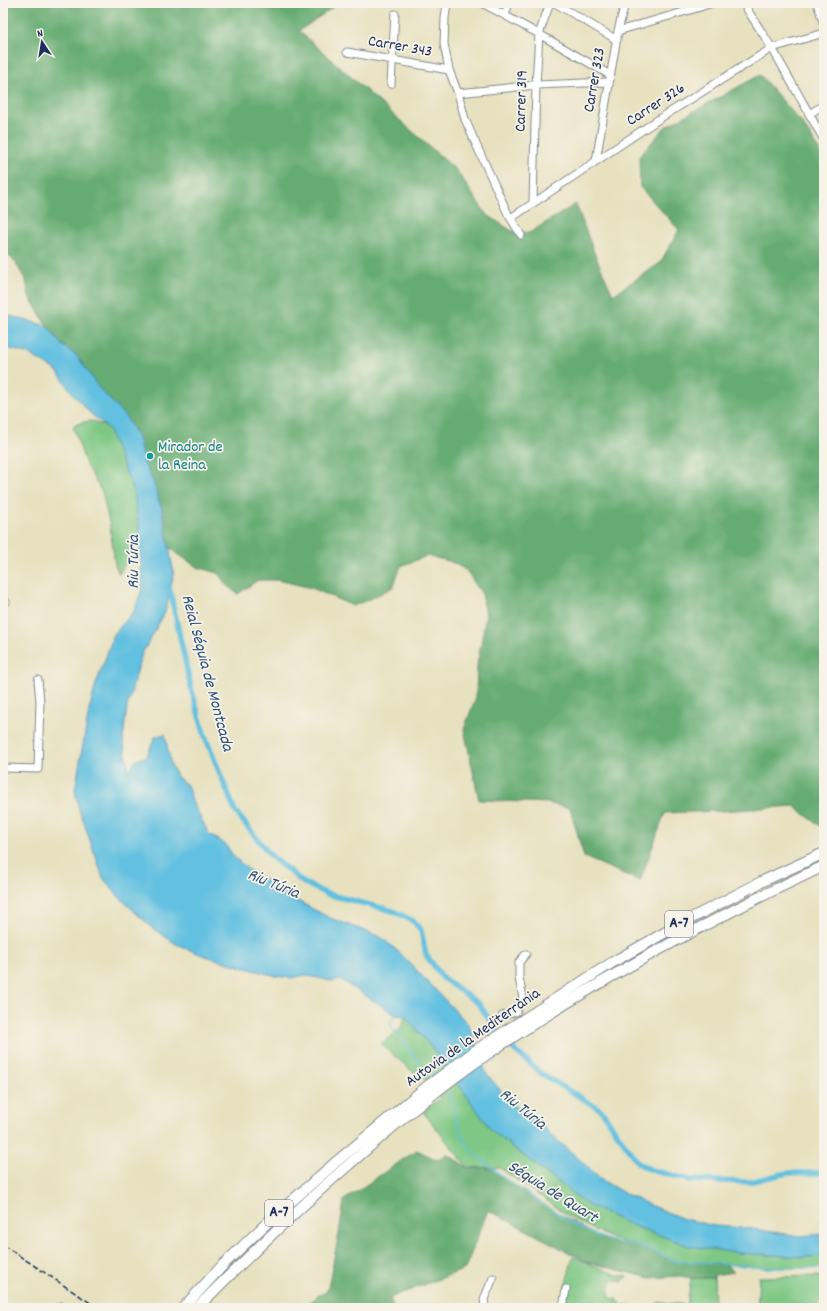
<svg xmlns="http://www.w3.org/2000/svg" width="827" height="1311" viewBox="0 0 827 1311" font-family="Dekko,sans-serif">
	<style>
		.green { fill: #7ec784; stroke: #4c7b71 }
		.forest { fill: #66ac72; stroke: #406e68 }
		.water { fill: #62c0e0; stroke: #3e789f }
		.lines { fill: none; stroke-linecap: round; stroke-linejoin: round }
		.stream { stroke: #62c0e0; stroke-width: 1.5 }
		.canal { stroke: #62c0e0; stroke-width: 5.5 }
		.minor-casing { stroke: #81888e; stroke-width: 9 }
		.highway-casing { stroke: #81888e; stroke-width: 12 }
		.minor { stroke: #fff; stroke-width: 7 }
		.highway { stroke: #fff; stroke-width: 10 }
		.rail { stroke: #1b2f5e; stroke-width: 1.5; stroke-dasharray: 6 3; stroke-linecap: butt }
		.culture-dot { fill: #0f9aa8; stroke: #f7f3e8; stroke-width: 1.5 }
		.labels { text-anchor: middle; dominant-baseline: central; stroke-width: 3.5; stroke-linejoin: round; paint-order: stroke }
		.shield { fill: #f7f3e8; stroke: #5d6a87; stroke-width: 1 }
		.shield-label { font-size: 15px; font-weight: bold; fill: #1b2f5e }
		.street-label { font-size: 16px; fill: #1b2f5e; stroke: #f7f3e8 }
		.culture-label { font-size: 16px; fill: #0d838f; stroke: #f7f3e8; text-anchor: start }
		.water-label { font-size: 17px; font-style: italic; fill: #2d537e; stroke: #f7f3e8 }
	</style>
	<rect width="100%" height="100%" fill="#f7f3e8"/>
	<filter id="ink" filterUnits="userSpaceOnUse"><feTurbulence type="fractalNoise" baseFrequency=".025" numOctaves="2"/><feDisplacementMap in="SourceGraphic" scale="8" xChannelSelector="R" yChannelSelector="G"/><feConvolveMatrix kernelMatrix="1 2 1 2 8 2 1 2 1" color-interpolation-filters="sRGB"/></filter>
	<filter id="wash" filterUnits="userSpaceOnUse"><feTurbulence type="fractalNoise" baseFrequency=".012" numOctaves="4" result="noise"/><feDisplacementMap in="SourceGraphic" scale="16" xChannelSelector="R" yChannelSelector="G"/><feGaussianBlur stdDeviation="0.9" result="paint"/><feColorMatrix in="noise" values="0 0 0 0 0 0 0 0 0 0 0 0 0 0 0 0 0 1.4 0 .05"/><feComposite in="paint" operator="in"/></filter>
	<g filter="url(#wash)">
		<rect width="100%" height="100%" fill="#e7e1bf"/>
		<!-- green -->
		<g class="green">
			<path d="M93,421l19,8 19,41 12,59c-12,12 -14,31 -24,45l-4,-9 -5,-39 -8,-34 -16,-27 -13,-39 9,-4z"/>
			<path d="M405,1016l28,33 59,82 96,74 150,48 67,4 19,-1v12h-57l-65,-6h-23l-33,-14 -33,-9 -40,-20 -73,-51h-32l-45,-56 17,-14 -10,-17 -10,-3 -39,-34c9,-7 23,-15 24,-28z"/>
			<polygon points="573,1257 617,1275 627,1276 621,1283 622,1281 611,1280 609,1295 611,1298 617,1299 616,1302 620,1302 622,1307 626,1305 630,1305 630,1308 562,1308 565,1286"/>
			<polygon points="824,1276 824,1292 817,1308 757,1308 759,1277"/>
			<polygon points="691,1278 714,1278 715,1308 704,1308 687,1305 687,1308 656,1308 658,1302 671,1304 672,1303 687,1305"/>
		</g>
		<!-- forest -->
		<g class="forest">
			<polygon points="3,3 339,3 299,31 456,170 486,214 512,231 529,233 576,204 595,255 613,295 660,263 679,230 640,187 639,157 665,127 760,75 802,123 824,158 824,829 794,806 723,811 665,813 640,881 584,857 570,808 547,803 479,800 464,729 476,697 477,665 486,616 482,594 466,570 449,561 427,556 401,566 393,587 372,598 353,606 312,588 277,580 258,580 238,594 226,585 218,573 197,567 169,548 162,510 153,481 145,465 138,438 126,417 99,388 77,356 62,345 47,326 29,296 26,281 16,263 3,250"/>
			<polygon points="417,1150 437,1160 447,1154 468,1168 491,1168 505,1179 533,1198 597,1236 617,1243 629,1243 646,1248 679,1262 702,1262 727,1265 734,1272 714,1275 714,1278 691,1278 680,1276 650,1278 587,1262 488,1210 465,1269 390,1298 394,1308 306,1308 305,1304 315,1299 317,1296 326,1292 328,1287 339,1234 344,1200"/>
		</g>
		<!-- water -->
		<polygon class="water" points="3,314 47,326 62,345 77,356 99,388 126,417 138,438 145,465 153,481 162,510 174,574 165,612 142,654 127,707 123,740 129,772 135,761 147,756 155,737 165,734 171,765 178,778 187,785 193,803 209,834 226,845 234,857 249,870 272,884 279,891 330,918 381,937 401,954 468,1024 475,1039 486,1073 511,1103 534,1117 555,1139 576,1156 600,1179 624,1193 652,1206 684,1219 715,1226 746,1228 800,1236 824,1234 824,1256 805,1257 738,1253 689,1246 631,1225 588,1205 492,1131 433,1049 405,1016 396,1015 341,980 331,981 305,975 291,978 276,976 242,967 202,955 176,944 152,928 117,895 103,878 78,806 75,790 89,710 96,684 114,634 134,611 142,589 139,530 134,492 108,428 89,412 73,394 57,371 29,354 3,347"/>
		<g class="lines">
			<!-- stream -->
			<g class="stream">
				<polyline points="396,1013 390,1024 416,1059 433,1077"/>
				<polyline points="444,1090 450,1097 462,1137 472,1151 505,1179 572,1223 597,1236 618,1243 629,1243 646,1248 679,1262 702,1262 767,1268 824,1268"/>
			</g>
			<!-- canal -->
			<polyline class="canal" points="168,582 192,692 205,736 235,811 271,856 304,883 327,894 393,911 413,921 421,930 426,955 443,978 479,1004 503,1040 542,1074 601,1110 638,1163 651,1170 690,1180 749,1182 787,1173 824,1173"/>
		</g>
	</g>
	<g filter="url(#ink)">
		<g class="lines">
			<defs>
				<g id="minor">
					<polyline points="447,3 445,18 444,44 449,70 458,93 465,119 475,142 508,214 521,235"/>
					<polyline points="482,3 539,34 610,75"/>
					<polyline points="555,3 617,40"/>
					<polyline points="743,3 772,48 824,140"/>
					<polyline points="817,3 824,25"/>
					<polyline points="505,15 509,3"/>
					<polyline points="618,31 697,8 712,3"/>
					<polyline points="347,52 449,70"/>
					<polyline points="391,84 395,14"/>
					<polyline points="458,93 536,85 609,82"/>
					<polyline points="809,114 824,105"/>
					<polyline points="596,161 618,31 625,3"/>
					<polyline points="533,203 536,85 539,34 550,3"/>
					<polyline points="511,218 659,119 772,48 824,33"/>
					<polyline points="3,599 6,602"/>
					<polyline points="3,768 38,769 40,702 38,680"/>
					<polyline points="502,1016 516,1012 523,998 519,978 519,962 526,954"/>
					<polyline points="61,1306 61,1308"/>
					<polyline points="485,1308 484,1299 493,1278"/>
					<polyline points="563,1308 566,1289"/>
				</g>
				<g id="highway">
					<polyline points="183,1308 224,1264 268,1222 336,1162 425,1088 479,1048 613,962 680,924 763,881 824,853"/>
					<path d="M197,1308c53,-54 107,-105 164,-154 40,-35 81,-69 125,-99 107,-73 221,-134 338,-189"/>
				</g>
			</defs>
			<!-- minor casing -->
			<use href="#minor" class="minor-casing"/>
			<!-- highway casing -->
			<use href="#highway" class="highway-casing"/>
			<!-- minor -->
			<use href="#minor" class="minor"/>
			<!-- highway -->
			<use href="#highway" class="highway"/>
			<!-- rail -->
			<polyline class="rail" points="3,1245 98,1308"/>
		</g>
	</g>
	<!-- markers -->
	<circle class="culture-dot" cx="150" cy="456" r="4"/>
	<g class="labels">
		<!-- shield labels -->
		<g class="shield">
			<rect x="665" y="911" width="28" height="26" rx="3"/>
			<rect x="265" y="1200" width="28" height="26" rx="3"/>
		</g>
		<g class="shield-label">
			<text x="679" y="924">A-7</text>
			<text x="279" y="1213">A-7</text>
		</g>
		<!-- street labels -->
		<g class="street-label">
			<text transform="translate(400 47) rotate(10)">Carrer 343</text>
			<text transform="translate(595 80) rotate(-80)">Carrer 323</text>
			<text transform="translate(522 101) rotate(-88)">Carrer 319</text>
			<text transform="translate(656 105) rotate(-33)">Carrer 326</text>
			<text transform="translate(473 1038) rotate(-35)">Autovia de la Mediterrània</text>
		</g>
		<!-- culture labels -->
		<g class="culture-label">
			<text x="158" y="447">Mirador de<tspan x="158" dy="18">la Reina</tspan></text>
		</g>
		<!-- water labels -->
		<g class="water-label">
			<text transform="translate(135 562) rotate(-90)">Riu Túria</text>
			<text transform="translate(206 673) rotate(75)">Reial Séquia de Montcada</text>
			<text transform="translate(273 885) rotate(22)">Riu Túria</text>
			<text transform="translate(522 1110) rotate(39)">Riu Túria</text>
			<text transform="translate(552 1193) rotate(32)">Séquia de Quart</text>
		</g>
	</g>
	<!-- margin -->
	<rect width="827" height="1311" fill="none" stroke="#f7f3e8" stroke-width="16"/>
	<!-- north arrow -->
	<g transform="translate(42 42) rotate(348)" stroke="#f7f3e8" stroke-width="3" paint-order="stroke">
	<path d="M0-3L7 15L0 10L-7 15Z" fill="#1b2f5e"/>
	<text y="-6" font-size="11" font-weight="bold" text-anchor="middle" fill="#1b2f5e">N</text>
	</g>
</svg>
